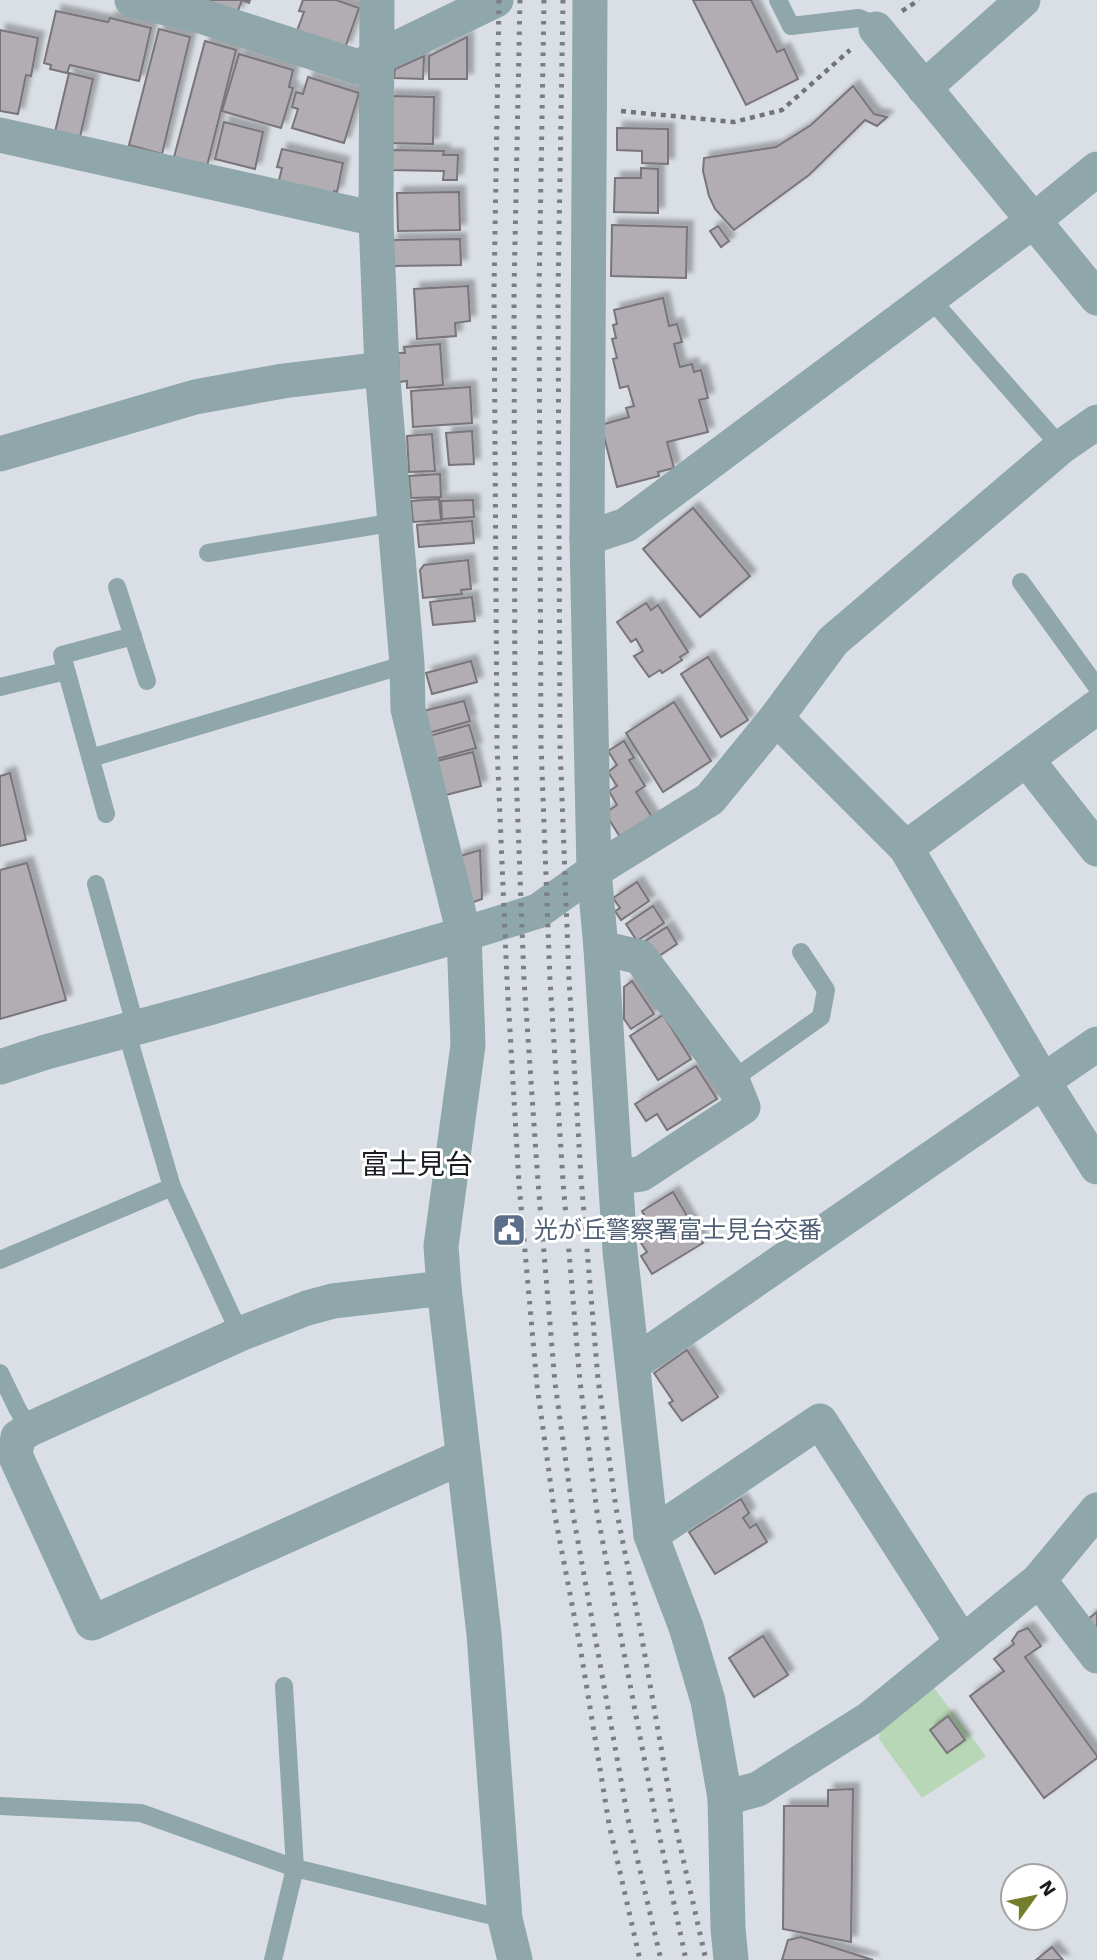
<svg xmlns="http://www.w3.org/2000/svg" width="1097" height="1960" viewBox="0 0 1097 1960" font-family="'Work Sans','Noto Sans JP',sans-serif">
	<style>
		.green { fill: #b7d7b6 }
		.building { fill: #b2adb3; stroke: #79747a; stroke-width: 2; filter: url(#shadow) }
		.lines { fill: none; stroke-linecap: round; stroke-linejoin: round }
		.path { stroke: #717479; stroke-width: 4.5; stroke-dasharray: 5 5; stroke-linecap: butt }
		.lane { stroke: #8fa7aa; stroke-width: 18 }
		.street { stroke: #8fa7aa; stroke-width: 35 }
		.rail { stroke: #7b7e82; stroke-width: 5; stroke-dasharray: 3.5 7; stroke-linecap: butt }
		.labels { text-anchor: middle; dominant-baseline: central; stroke-width: 6; stroke-linejoin: round; paint-order: stroke }
		.service-label { font-size: 24px; fill: #4e5e75; stroke: #fff; text-anchor: start }
		.quarter-label { font-size: 28px; fill: #1b1c1f; stroke: #fff }
	</style>
	<defs>
		<filter id="shadow"><feDropShadow dx="6" dy="-6" stdDeviation="2" flood-color="#0004"/></filter>
	</defs>
	<rect width="100%" height="100%" fill="#dadfe5"/>
	<!-- green -->
	<polygon class="green" points="931,1684 986,1756 922,1798 879,1739 881,1724"/>
	<!-- building -->
	<g class="building">
		<polygon points="205,0 250,0 249,3 242,0 237,13"/>
		<polygon points="303,0 336,0 359,8 345,48 297,31 304,12 299,11"/>
		<polygon points="693,0 751,0 777,52 784,49 798,79 746,105"/>
		<polygon points="56,11 108,22 110,18 151,28 139,81 70,65 67,73 50,69 51,65 44,63"/>
		<polygon points="159,29 190,37 162,154 129,145"/>
		<polygon points="0,30 38,38 31,76 26,75 18,114 0,111"/>
		<polygon points="467,37 467,79 429,79 429,56"/>
		<polygon points="205,41 236,50 207,166 174,157"/>
		<polygon points="239,54 293,70 289,87 293,88 281,128 222,111"/>
		<polygon points="424,56 423,79 394,78 395,69"/>
		<polygon points="69,73 93,79 80,137 55,132"/>
		<polygon points="308,77 359,93 344,143 292,128 298,109 292,107 296,92 303,94"/>
		<polygon points="853,86 874,114 887,117 877,126 865,120 809,175 734,230 715,209 709,196 703,171 704,158 776,147 811,125"/>
		<polygon points="388,96 434,97 433,144 387,143"/>
		<polygon points="224,122 263,132 255,169 215,159"/>
		<polygon points="617,128 668,129 668,164 642,163 642,151 617,150"/>
		<polygon points="282,149 343,163 337,192 334,191 333,196 278,184 282,168 277,167"/>
		<polygon points="391,150 444,151 443,155 458,155 457,180 443,180 444,171 390,170"/>
		<polygon points="641,168 658,169 658,213 614,212 615,178 641,178"/>
		<polygon points="459,192 460,230 398,231 397,193"/>
		<polygon points="612,225 687,227 686,278 611,276"/>
		<polygon points="718,226 729,241 721,247 710,231"/>
		<polygon points="460,239 461,265 393,266 392,240"/>
		<polygon points="468,286 470,321 455,323 456,336 417,339 414,289"/>
		<polygon points="663,298 669,326 677,324 682,342 674,344 680,367 692,364 694,372 701,370 708,398 699,400 708,432 667,442 674,468 658,472 659,476 617,487 601,425 629,417 626,408 634,406 628,386 620,388 613,359 617,358 612,339 616,338 613,325 617,324 614,310"/>
		<polygon points="440,344 443,385 407,388 407,381 399,382 398,353 405,353 404,347"/>
		<polygon points="470,387 472,423 413,427 411,391"/>
		<polygon points="472,431 474,464 449,465 446,433"/>
		<polygon points="432,434 435,471 409,472 407,436"/>
		<polygon points="440,474 441,497 411,498 409,476"/>
		<polygon points="439,499 441,520 413,522 411,501"/>
		<polygon points="473,500 474,517 442,519 441,501"/>
		<polygon points="693,508 750,576 700,617 643,549"/>
		<polygon points="472,521 474,543 419,547 417,525"/>
		<polygon points="468,560 471,589 461,590 462,594 423,598 420,570 424,565"/>
		<polygon points="472,597 475,621 433,625 430,602"/>
		<polygon points="646,603 651,610 658,605 688,652 680,657 682,660 662,673 660,670 649,677 634,656 643,651 636,639 631,642 617,622"/>
		<polygon points="708,657 748,720 721,737 681,674"/>
		<polygon points="471,661 477,682 432,694 426,673"/>
		<polygon points="464,701 470,721 429,733 423,711"/>
		<polygon points="674,702 711,761 663,792 626,733"/>
		<polygon points="469,725 476,748 436,759 429,736"/>
		<polygon points="624,741 634,758 629,760 645,786 636,792 654,820 622,840 605,813 617,805 609,791 617,786 608,772 617,765 608,751"/>
		<polygon points="473,752 481,786 442,796 433,762"/>
		<polygon points="10,773 26,840 0,846 0,776"/>
		<polygon points="480,850 482,899 468,904 457,857"/>
		<polygon points="27,863 66,1000 0,1019 0,870"/>
		<polygon points="637,882 649,901 621,920 615,911 620,908 613,898"/>
		<polygon points="653,906 664,923 637,941 626,924"/>
		<polygon points="667,927 677,944 650,962 639,945"/>
		<polygon points="632,981 654,1014 631,1029 624,1019 624,987"/>
		<polygon points="663,1015 691,1059 658,1080 630,1036"/>
		<polygon points="696,1066 717,1099 667,1130 657,1114 646,1121 635,1104"/>
		<polygon points="673,1192 703,1243 652,1274 641,1256 647,1252 641,1243 649,1238 641,1226 648,1222 642,1211"/>
		<polygon points="687,1350 718,1397 682,1421 669,1403 673,1401 654,1373"/>
		<polygon points="741,1499 749,1513 743,1518 750,1528 756,1524 767,1542 715,1574 689,1532"/>
		<polygon points="1097,1612 1097,1631 1088,1619"/>
		<polygon points="1028,1628 1041,1646 1025,1657 1097,1756 1097,1758 1044,1798 970,1696 1004,1671 994,1659 1014,1644 1012,1641 1018,1632"/>
		<polygon points="763,1636 788,1675 754,1697 729,1658"/>
		<polygon points="948,1716 965,1740 947,1753 930,1730"/>
		<polygon points="853,1789 851,1942 783,1929 784,1806 828,1806 828,1790"/>
		<polygon points="801,1937 873,1960 782,1960 788,1940"/>
		<polygon points="1052,1947 1063,1960 1036,1960"/>
	</g>
	<g class="lines">
		<!-- path -->
		<g class="path">
			<polyline points="902,11 919,0"/>
			<polyline points="621,111 734,122 782,110 850,50"/>
		</g>
		<!-- lane -->
		<g class="lane">
			<polyline points="778,0 791,26 859,18 871,23 876,29"/>
			<polyline points="930,298 1061,447"/>
			<polyline points="208,553 396,522"/>
			<polyline points="1021,582 1097,687"/>
			<polyline points="117,587 147,681"/>
			<polyline points="0,687 66,671"/>
			<polyline points="91,758 407,664"/>
			<polyline points="106,814 62,655 133,636"/>
			<polyline points="96,884 136,1028"/>
			<polyline points="126,1030 172,1187 240,1334"/>
			<polyline points="732,1080 821,1017 826,990 801,952"/>
			<polyline points="0,1260 172,1187"/>
			<polyline points="0,1373 18,1410 30,1429"/>
			<polyline points="0,1806 141,1813 295,1868 505,1919"/>
			<polyline points="273,1960 295,1868 284,1686"/>
		</g>
		<!-- street -->
		<g class="street">
			<polyline points="132,0 204,17 358,67 496,0"/>
			<polyline points="377,0 376,219 382,369 407,664 408,709 464,934 468,1045 441,1246 444,1288 484,1634 505,1919 515,1960"/>
			<polyline points="590,0 587,538 594,871 601,948 620,1251 651,1535 686,1627 708,1701 725,1798 728,1928 731,1960"/>
			<polyline points="876,29 1097,298"/>
			<polyline points="924,88 1023,0"/>
			<polyline points="0,135 376,219"/>
			<polyline points="0,454 195,397 283,381 382,369"/>
			<polyline points="587,538 626,525 1033,221 1097,169"/>
			<polyline points="776,718 906,848 1043,1081 1097,1167"/>
			<polyline points="1027,760 1097,849"/>
			<polyline points="906,848 1097,707"/>
			<polyline points="601,948 640,957 732,1080 743,1107 641,1174 616,1177"/>
			<polyline points="0,1067 46,1052 212,1007 464,934 538,911 594,871 710,799 776,718 833,641 1061,447 1097,422"/>
			<polyline points="444,1288 333,1301 307,1308 240,1334 30,1429 18,1437 15,1455 92,1623 462,1457"/>
			<polyline points="633,1364 1097,1044"/>
			<polyline points="651,1535 820,1421 962,1642"/>
			<polyline points="1039,1580 1097,1656"/>
			<polyline points="725,1798 758,1789 869,1719 1039,1580 1097,1510"/>
		</g>
		<!-- rail -->
		<g class="rail">
			<polyline points="499,0 494,290 497,746 507,980 519,1184 537,1385 555,1516 580,1646 609,1824 640,1960"/>
			<polyline points="520,0 514,291 515,745 524,980 538,1182 555,1383 573,1514 628,1819 661,1960"/>
			<polyline points="544,0 539,293 541,745 550,981 563,1181 580,1382 597,1512 655,1815 686,1960"/>
			<polyline points="563,0 558,293 560,746 569,979 581,1178 598,1379 616,1508 641,1633 672,1810 706,1960"/>
		</g>
	</g>
	<!-- icons -->
	<defs>
		<symbol id="civic-square" viewBox="-11 -11 22 22"><rect x="-9" y="-9" width="18" height="18" rx="4" fill="#5c6f8a" stroke="#fff"/><path d="M-.6-6.5H3V-4.5H.6V-3L4-1V1h2V6H-6V1h2V-1L-.6-3ZM-1.2 2.5V6h2.4V2.5Z" fill="#fff"/></symbol>
	</defs>
	<g fill-rule="evenodd">
		<use href="#civic-square" x="490" y="1211" width="38" height="38"/>
	</g>
	<g class="labels">
		<!-- service labels -->
		<g class="service-label">
			<text x="534" y="1230">光が丘警察署富士見台交番</text>
		</g>
		<!-- quarter labels -->
		<g class="quarter-label">
			<text x="417" y="1164">富士見台</text>
		</g>
	</g>
	<!-- north arrow -->
	<g transform="translate(1034 1897) rotate(57)"><circle r="33" fill="#ffffff" stroke="#a4a4a5" stroke-width="2"/>
	<path d="M0-5L12 26L0 18L-12 26Z" fill="#757f2b"/>
	<text y="-10" font-size="19" font-weight="bold" text-anchor="middle" fill="#1b1c1f">N</text>
	</g>
</svg>
